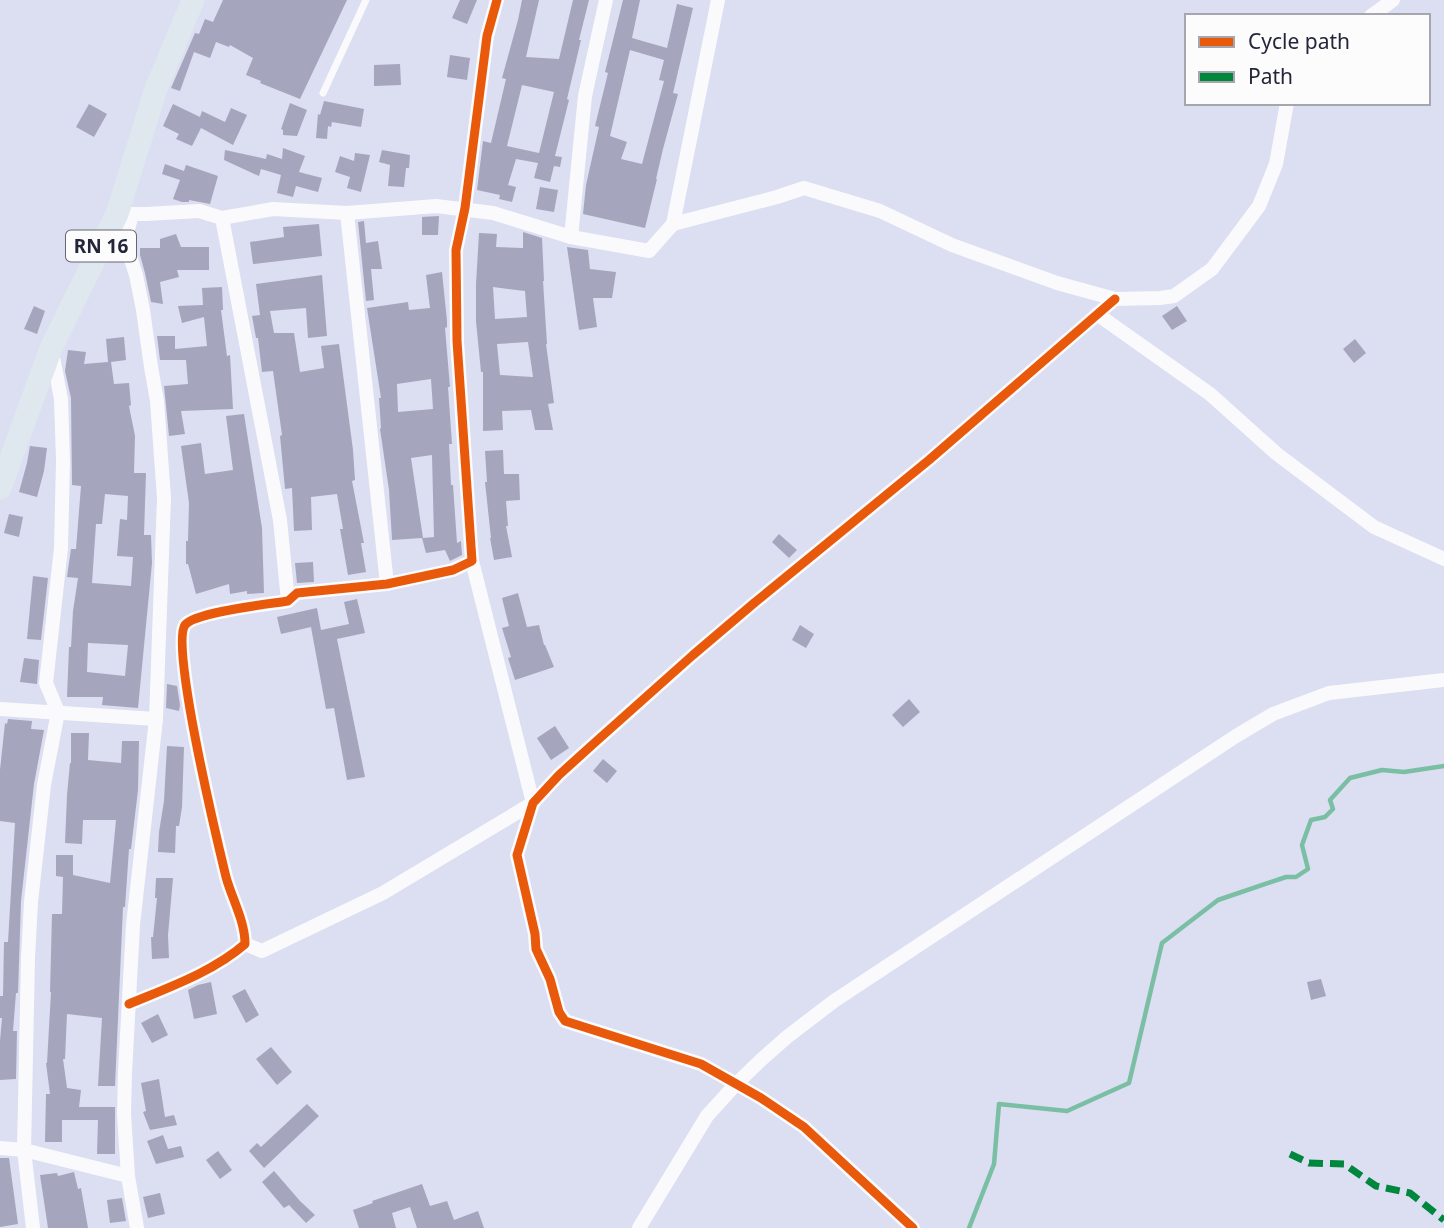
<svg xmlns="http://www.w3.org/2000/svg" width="1444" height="1228" viewBox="0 0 1444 1228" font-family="'Noto Sans',sans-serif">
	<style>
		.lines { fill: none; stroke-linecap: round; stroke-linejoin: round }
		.stream { stroke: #7abfa4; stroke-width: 4.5 }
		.building { fill: #a5a6bd; fill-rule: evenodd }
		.service { stroke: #fafafd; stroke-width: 7 }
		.minor { stroke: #fafafd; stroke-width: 14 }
		.primary { stroke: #dee8ee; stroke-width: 23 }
		.quiet { stroke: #00873e; stroke-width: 7; stroke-dasharray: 14 7; stroke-linecap: butt }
		.cycleway-casing { stroke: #fcfcfc; stroke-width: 13 }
		.cycleway { stroke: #e8590c; stroke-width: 9 }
		.labels { text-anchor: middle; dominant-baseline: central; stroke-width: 7; stroke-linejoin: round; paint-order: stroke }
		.shield { fill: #fcfcfc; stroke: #656674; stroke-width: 2 }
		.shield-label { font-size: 19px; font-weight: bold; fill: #24253a }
	</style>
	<rect width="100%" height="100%" fill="#dcdef1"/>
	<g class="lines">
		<!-- stream -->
		<polyline class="stream" points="969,1228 994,1164 999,1104 1067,1111 1129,1083 1162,943 1218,900 1286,877 1296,877 1308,869 1302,845 1311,820 1325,817 1333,809 1330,800 1350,778 1382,770 1404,772 1444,766"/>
	</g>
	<!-- building -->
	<g class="building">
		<polygon points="223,0 347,0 300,99 260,83 261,81 246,75 253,58 230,45 229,47 216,42 210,58 194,52 180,91 171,88 195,33 199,34 205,19 213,22"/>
		<polygon points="460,0 477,0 467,24 452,18"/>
		<path d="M522,0h17l-13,57 33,2 14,-59h16l-10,40h2l-14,59 2,1 -14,56 7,1 -2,10 -6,-1 -4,16 -16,-4 4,-15 -22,-4 -8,26 8,2 -4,15 -13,-3 1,-4 -23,-5 6,-49 8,2 15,-64 -4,-1 16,-58zM522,85l32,7 -15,61 -32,-7z"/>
		<path d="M623,0h17l-8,38 35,10 10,-44 16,4 -20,85 5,1 -15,55 -7,30h1l-12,49 -62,-14 3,-29 13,-58 -4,-1 13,-53 -3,-1zM630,50l34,10 -5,20 5,1 -22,83 -21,-5 6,-17 -17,-6z"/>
		<polygon points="450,55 470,58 467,80 447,77"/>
		<polygon points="400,64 401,85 374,86 374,65"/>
		<polygon points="324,101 364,109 361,127 332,122 331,127 328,126 327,139 316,138 318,114 320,115"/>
		<polygon points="290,103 307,110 297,136 283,135 283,130 281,129"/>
		<polygon points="89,104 107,114 94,137 76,127"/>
		<polygon points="173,104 200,117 202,111 225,122 231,108 247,115 233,145 201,128 192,146 176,139 179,134 163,126"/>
		<polygon points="283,148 305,156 299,172 322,178 318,192 296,186 293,197 277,193 281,175 261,169 259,176 224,160 225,150 266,159 267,154 282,159"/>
		<polygon points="382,150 410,155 409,168 406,168 404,187 388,186 390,165 379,162"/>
		<polygon points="355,153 370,155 361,192 347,188 350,177 335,172 340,156 354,161"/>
		<polygon points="165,164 184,171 186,165 218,176 210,204 189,200 189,202 182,202 173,199 180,180 162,174"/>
		<polygon points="540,187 558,190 554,212 536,209"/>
		<polygon points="439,216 438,235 422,235 422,217"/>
		<polygon points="364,221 366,243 378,241 382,269 371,269 374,300 366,301 358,222"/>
		<polygon points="319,224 322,256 253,264 250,242 284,237 283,227"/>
		<path d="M523,232l19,6 2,43h-1l4,63h-1l8,59 -6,1 5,26h-18l-4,-20 -29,1 1,19 -20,1v-59h-2l-5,-51v-37l3,-51 18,1 -1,13 27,1zM493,287l32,4 2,26 -32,2zM528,342l5,35 -33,-2 -3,-31z"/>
		<polygon points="176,234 181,247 209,247 209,270 177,270 179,277 160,282 163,304 151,302 145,273 140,255 140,248 160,248 160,239"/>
		<polygon points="567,247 588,250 590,269 616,272 612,298 593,298 597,327 579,330"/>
		<path d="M442,272l5,49v6l-2,1 5,59h-2l4,57h-3l2,41h2l4,58 4,-2 1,14 -12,6 -5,-11 -19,3 -4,-15 -30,2 -3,-50 -9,-61 1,-1 -2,-30h2l-14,-90 41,-6 1,8 21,-2 -4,-33zM431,379l2,30 -35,3 -1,-28zM432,455l2,82 -11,1 -12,-80z"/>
		<polygon points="322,275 327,336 308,338 306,308 270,311 274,333 294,333 300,372 324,368 321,346 339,344 353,450 355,480 352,481 364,543 361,543 366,572 348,575 340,529 343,529 337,494 311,497 312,530 294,531 292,488 285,489 280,436 282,435 273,371 262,372 258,338 256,338 252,316 260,315 256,284"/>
		<polygon points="222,287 223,310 221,310 227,356 230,355 233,409 181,411 185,434 169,436 164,386 188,384 186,360 160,360 157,336 175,336 175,349 207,346 204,317 182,323 178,306 203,305 202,288"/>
		<polygon points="34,306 45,311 37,334 24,329"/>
		<polygon points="1177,306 1187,321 1172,330 1162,316"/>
		<path d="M124,337l2,23 -15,2 3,22 15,-1 2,22 -2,1 6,30 -1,37h12l-2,62h7l1,28 -14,145 -36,-3 1,-8h-36l2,-50h2l2,-36 5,-33 -11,-1 4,-28h5l5,-63 -9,-1 -1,-87 -6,-27 3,-21 18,2 -2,12 24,-2 -2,-23zM105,494l23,2 -1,24 -7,-1 -3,37 16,1 -2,29 -39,-3 4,-59h6zM88,643l40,2 -3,31 -38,-4z"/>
		<polygon points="1355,339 1366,353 1354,363 1343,349"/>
		<polygon points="244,414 262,528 264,593 247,594 247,591 230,594 229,584 196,594 188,564 186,564 186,541 188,541 189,503 181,446 201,443 205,474 233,470 226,416"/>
		<polygon points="30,446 47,448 44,471 37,497 19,492 27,463"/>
		<polygon points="503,450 504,474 519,474 520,500 506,501 508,526 506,526 512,557 494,560 490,538 491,538 485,482 487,482 485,451"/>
		<polygon points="9,514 23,517 19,537 4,533"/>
		<polygon points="779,534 797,550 789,558 772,542"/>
		<polygon points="313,562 314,582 297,583 295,563"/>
		<polygon points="33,576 48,578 41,640 27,639"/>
		<polygon points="518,593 527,627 539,625 544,645 545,645 554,667 515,680 508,658 511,657 502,628 509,626 502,598"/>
		<polygon points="357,599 365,633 337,639 365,777 347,780 334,708 326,709 311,627 281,634 277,617 317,608 321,630 349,624 344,602"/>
		<polygon points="800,625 814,634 806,648 792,640"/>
		<polygon points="24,658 39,660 37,684 20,682"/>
		<polygon points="167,684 177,686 180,705 179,711 166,708"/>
		<polygon points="909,699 920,712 903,727 892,715"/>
		<polygon points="8,719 32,721 31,729 44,730 34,784 21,901 18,993 16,993 13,1031 17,1031 16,1079 0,1080 0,1041 2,1018 0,1018 0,996 3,996 4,942 8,942 15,823 0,821 0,770 5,723 7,724"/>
		<polygon points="555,726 569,748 551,760 537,738"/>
		<polygon points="71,733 89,733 88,760 121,763 122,741 139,741 138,790 131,849 129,849 125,907 123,907 115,1086 98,1086 102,1018 67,1014 65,1059 63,1059 67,1088 81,1090 79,1107 115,1107 115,1154 97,1154 98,1120 62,1120 62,1142 45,1142 46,1094 50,1094 46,1063 47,1063 51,992 50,992 52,914 62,914 63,877 56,876 56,855 73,855 73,875 110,883 116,820 83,820 82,844 65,843 67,795 70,763 71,763"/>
		<polygon points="167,746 184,747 182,807 179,826 176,826 175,853 158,852 159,832 164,801"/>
		<polygon points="603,759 617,771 607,783 593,771"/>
		<polygon points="156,878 173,878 168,935 169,958 152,959 151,937 153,937 157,898 155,898"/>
		<polygon points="1321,979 1326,996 1311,1000 1307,982"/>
		<polygon points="211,982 217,1014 194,1019 188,990 198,985"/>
		<polygon points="245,989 259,1015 246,1023 232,996"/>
		<polygon points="158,1014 168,1035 152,1043 141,1023"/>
		<polygon points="271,1047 292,1072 277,1085 256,1059"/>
		<polygon points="159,1079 165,1117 174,1115 177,1125 150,1130 143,1112 146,1111 141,1083"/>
		<polygon points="307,1104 319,1116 264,1168 249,1151 257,1143 261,1147"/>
		<polygon points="163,1135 168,1149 181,1146 184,1157 156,1164 147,1141"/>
		<polygon points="218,1151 232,1170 220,1179 206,1160"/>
		<polygon points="0,1158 9,1158 18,1224 0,1227"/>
		<polygon points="274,1171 300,1201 315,1215 306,1223 289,1205 284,1208 262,1182"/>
		<polygon points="74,1172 78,1189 81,1188 88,1228 48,1228 40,1175 57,1173 58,1176"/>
		<polygon points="422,1184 430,1206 447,1201 454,1220 478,1211 484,1228 417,1228 410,1207 392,1213 396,1228 359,1228 353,1210 373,1203 372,1201"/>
		<polygon points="160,1193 165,1214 148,1218 143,1197"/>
		<polygon points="122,1198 126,1221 110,1223 107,1200"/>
	</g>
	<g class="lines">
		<!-- service -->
		<polyline class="service" points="323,93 366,0"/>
		<!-- minor -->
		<g class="minor">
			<polyline points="1371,16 1393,0"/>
			<polyline points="347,213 387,584"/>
			<polyline points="125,214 146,214 199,211 222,218 273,209 347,213 436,206 493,213 571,237 649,251 673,224 718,0"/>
			<polyline points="132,214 125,241 136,275 143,310 151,367 157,401 164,498 156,719 133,925 125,1073 124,1114 128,1176 137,1228"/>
			<polyline points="222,218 280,520 288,601"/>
			<polyline points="673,224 777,197 804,188 880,211 952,245 1057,283 1115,299 1160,298 1174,296 1212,269 1259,206 1276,164 1287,103"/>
			<polyline points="571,237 585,96 606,0"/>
			<polyline points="1097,314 1210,394 1277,454 1374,527 1444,559"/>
			<polyline points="0,709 156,719"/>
			<polyline points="245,944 262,951 383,893 533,803 472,561"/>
			<path d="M129,1004c38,-16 84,-32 116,-60 0,-23 -13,-45 -19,-67 -8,-33 -56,-232 -41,-252 10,-13 84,-21 103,-24l9,-8 90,-9 66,-14 19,-9 -15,-220 -1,-91 9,-42 22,-172 10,-36"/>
			<polyline points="0,1148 24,1150 128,1176"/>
			<polyline points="33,1228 24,1150 28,958 31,902 44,785 58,712 46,683 61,548 63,461 61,399 52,352"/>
			<polyline points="639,1228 707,1116 735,1085 762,1059 787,1037 834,1001 1236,736 1273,714 1329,693 1444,680"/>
			<polyline points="913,1228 804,1127 761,1098 701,1064 565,1021 559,1012 550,979 536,949 535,934 517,855 533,803 559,775 591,746 693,655 753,604 929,460 1115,299"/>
		</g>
		<!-- primary -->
		<polyline class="primary" points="0,488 51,348 117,214 156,89 193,0"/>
		<!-- quiet -->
		<polyline class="quiet" points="1290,1154 1309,1163 1344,1164 1376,1186 1410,1193 1444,1220"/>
		<defs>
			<g id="cycleway">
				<path d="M129,1004c38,-16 84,-32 116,-60 0,-23 -13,-45 -19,-67 -8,-33 -56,-232 -41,-252 10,-13 84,-21 103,-24l9,-8 90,-9 66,-14 19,-9 -15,-220 -1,-91 9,-42 22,-172 10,-36"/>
				<polyline points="913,1228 804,1127 761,1098 701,1064 565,1021 559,1012 550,979 536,949 535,934 517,855 533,803 559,775 591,746 693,655 753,604 929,460 1115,299"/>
			</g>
		</defs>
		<!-- cycleway casing -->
		<use href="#cycleway" class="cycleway-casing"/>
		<!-- cycleway -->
		<use href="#cycleway" class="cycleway"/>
	</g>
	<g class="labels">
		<!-- shield labels -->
		<rect class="shield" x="66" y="230.5" width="70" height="31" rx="5"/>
		<g class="shield-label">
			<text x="101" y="246">RN 16</text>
		</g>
	</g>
	<!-- legend -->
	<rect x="1185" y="14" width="245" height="91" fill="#fcfcfc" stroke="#a6a6ae" stroke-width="2"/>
	<rect x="1199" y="37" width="35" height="10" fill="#e8590c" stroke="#a6a6ae" stroke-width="2"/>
	<text x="1248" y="49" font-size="21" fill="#24253a">Cycle path</text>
	<rect x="1199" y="72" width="35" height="10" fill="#00873e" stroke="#a6a6ae" stroke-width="2"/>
	<text x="1248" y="84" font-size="21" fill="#24253a">Path</text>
</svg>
